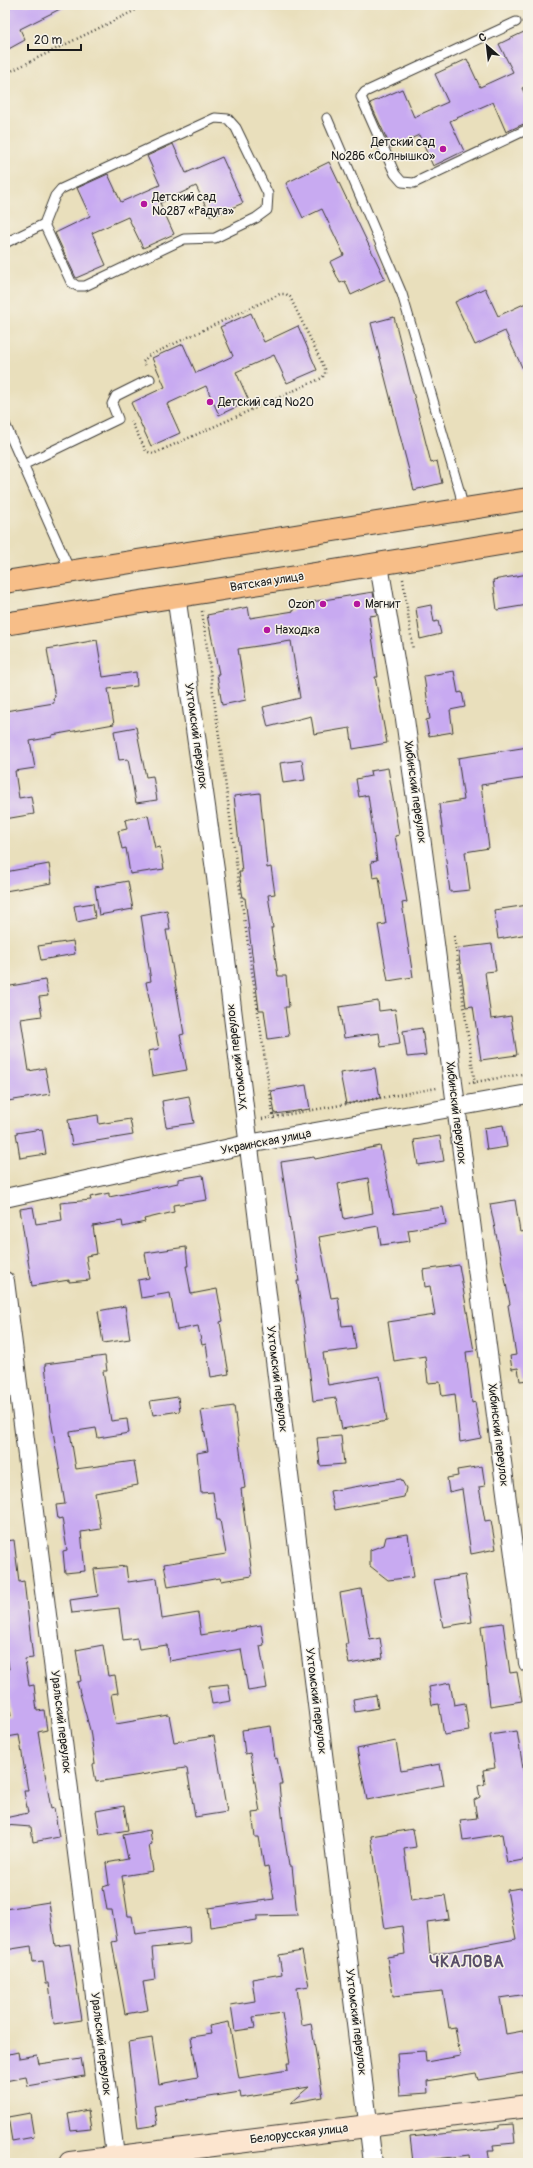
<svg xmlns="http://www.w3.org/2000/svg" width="533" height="2168" viewBox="0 0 533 2168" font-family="Pangolin,sans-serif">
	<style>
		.building { fill: #c8aaf1; fill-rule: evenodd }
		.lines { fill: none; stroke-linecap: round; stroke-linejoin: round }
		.service-casing { stroke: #3b3934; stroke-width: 11 }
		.minor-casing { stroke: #3b3934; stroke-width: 20 }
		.secondary-casing { stroke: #3b3934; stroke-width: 24 }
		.primary-casing { stroke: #3b3934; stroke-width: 24 }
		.path { stroke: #3b3934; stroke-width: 2.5; stroke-dasharray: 1 3; stroke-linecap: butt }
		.service { stroke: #fff; stroke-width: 9 }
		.minor { stroke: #fff; stroke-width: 18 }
		.secondary { stroke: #fce5cf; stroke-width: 22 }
		.primary { stroke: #f7be88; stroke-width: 22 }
		.poi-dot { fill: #b5179e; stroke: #f7f3e8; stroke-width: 1.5 }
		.labels { text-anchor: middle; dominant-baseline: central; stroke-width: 3; stroke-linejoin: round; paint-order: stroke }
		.poi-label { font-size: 12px; fill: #1c1c1c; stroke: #f7f3e8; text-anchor: start }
		.street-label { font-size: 12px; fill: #1c1c1c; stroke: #f7f3e8 }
		.district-label { font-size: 16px; font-weight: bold; letter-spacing: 1px; fill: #584e67; stroke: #f7f3e8 }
	</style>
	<rect width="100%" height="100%" fill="#f7f3e8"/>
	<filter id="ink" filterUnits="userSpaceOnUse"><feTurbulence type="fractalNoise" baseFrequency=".025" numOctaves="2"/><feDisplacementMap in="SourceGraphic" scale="8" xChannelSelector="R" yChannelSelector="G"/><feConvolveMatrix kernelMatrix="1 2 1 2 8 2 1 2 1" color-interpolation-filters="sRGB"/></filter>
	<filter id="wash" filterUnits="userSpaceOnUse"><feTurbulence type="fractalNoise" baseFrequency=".012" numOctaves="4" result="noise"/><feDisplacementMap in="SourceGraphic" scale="16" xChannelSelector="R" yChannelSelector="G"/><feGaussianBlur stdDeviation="0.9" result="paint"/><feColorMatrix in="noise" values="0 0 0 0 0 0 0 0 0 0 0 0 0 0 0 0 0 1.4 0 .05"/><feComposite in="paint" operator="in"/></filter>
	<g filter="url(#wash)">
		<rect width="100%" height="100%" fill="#e9dfbc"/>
		<g id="blocks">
			<!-- building -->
			<g class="building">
				<polygon points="5,5 7,5 10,9 7,5 68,5 20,29 25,40 5,51"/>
				<polygon points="528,30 528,85 522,88 528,101 528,122 506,132 493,102 450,121 464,151 433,166 419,135 391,148 370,103 402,89 414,117 448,102 435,74 467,59 480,87 513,72 499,44"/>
				<polygon points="173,144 186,173 222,157 243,203 211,217 196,186 160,203 174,234 143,248 128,217 92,233 106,265 76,278 55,233 90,216 77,188 108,174 121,202 160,185 147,156"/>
				<polygon points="329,162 385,279 351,295 345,281 340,283 330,262 344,255 322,209 303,218 286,183"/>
				<polygon points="485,288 498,316 528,302 528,380 505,331 475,345 455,302"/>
				<polygon points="251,313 264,342 298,326 317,370 287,383 274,355 236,372 249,401 219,415 206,386 167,404 180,433 151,446 131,403 165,387 152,358 183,344 196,373 233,356 220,327"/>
				<polygon points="394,317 431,463 437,461 442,483 414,490 371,323"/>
				<polygon points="528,574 528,605 497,610 493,580"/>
				<polygon points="373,592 377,615 369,616 378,677 375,677 387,743 353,749 350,728 314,734 311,716 268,727 263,707 300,698 291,641 238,649 246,700 222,705 217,674 219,674 207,615 248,607 250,618 294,611 293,605"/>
				<polygon points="431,605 434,622 438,621 441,634 420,639 416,608"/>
				<polygon points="97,640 103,677 136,672 137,686 108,689 114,724 52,735 52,737 30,741 35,768 15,771 19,798 31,796 34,814 5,819 5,711 54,703 53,698 55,697 47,649"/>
				<polygon points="454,671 458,693 462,692 465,707 450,710 453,732 429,736 426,720 430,719 424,676"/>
				<polygon points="136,727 146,777 153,776 157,800 136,803 128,759 119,760 114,731"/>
				<polygon points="528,747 528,778 481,785 489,848 465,852 470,890 450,892 439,804 464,800 458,758"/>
				<polygon points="302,760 305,780 283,783 280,763"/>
				<polygon points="388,768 399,835 395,836 407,902 402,903 413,977 388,981 378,925 386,924 379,877 373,878 371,862 377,861 368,795 359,797 356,779 371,776 370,771"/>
				<polygon points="260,793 267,868 271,867 275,894 268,895 273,928 271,928 278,976 286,976 289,1007 285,1007 289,1036 268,1039 264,1010 259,1010 245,898 243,898 239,872 242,872 234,796"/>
				<polygon points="148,815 155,848 160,847 164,869 130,874 126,848 122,849 118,831 127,829 125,820"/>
				<polygon points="49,864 52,883 5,891 5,872"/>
				<polygon points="128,881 133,909 99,915 95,887"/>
				<polygon points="93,903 95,918 77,922 74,906"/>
				<polygon points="528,905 528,934 498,939 494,910"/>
				<polygon points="167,910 170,930 166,930 184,1034 180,1035 187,1070 152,1076 148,1051 159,1049 146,982 151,981 141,915"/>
				<polygon points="73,941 75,954 41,960 38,946"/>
				<polygon points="492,944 496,971 485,972 491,1019 511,1016 517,1055 481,1060 473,1006 466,1007 458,948"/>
				<polygon points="45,980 48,996 39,997 42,1016 21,1019 29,1071 45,1068 50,1094 8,1101 5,1085 5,987"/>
				<polygon points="378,1001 379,1011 395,1009 400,1044 381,1047 379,1033 344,1038 339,1007"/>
				<polygon points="422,1028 426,1055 407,1057 403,1031"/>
				<polygon points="375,1068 380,1098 346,1104 340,1073"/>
				<polygon points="306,1085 310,1109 275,1114 271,1091"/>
				<polygon points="189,1096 194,1123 166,1127 162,1101"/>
				<polygon points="98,1115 99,1124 130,1119 133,1135 72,1145 68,1120"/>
				<polygon points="503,1125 507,1147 487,1150 484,1128"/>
				<polygon points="42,1129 46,1154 20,1158 16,1133"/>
				<polygon points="440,1136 444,1161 418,1165 414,1140"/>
				<path d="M380,1146l14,68 49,-7 3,17 -38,6 2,11 -29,4 -3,-19 -59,11 12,61 7,-1 4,29 10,-1 4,24 -33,4 5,32 52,-9 7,45 -45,8 -6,-31 -23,3 -8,-70 -8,-50h2l-18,-119 33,-5 1,2zM368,1178l5,35 -29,6 -6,-35z"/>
				<polygon points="203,1175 207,1200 173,1205 174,1212 144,1219 145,1222 123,1227 122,1221 93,1226 97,1254 86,1256 90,1280 69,1282 69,1280 32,1286 20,1209 33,1207 36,1224 62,1220 60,1203 91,1200 90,1197 109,1193 109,1197 178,1183 178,1179"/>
				<polygon points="515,1200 520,1232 528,1231 528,1293 524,1293 528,1315 528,1380 520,1381 518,1368 512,1369 510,1356 516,1355 508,1305 510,1304 490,1204"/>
				<polygon points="186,1247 188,1266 186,1266 191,1294 217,1289 223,1321 220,1322 229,1374 211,1377 206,1344 202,1345 198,1326 177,1330 170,1293 141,1298 138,1280 149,1278 145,1253"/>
				<polygon points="459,1265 474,1351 466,1352 472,1403 475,1402 481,1438 460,1442 455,1394 442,1396 440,1382 428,1383 425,1356 394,1361 388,1322 435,1315 430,1286 425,1287 423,1270"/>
				<polygon points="125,1306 130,1339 103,1343 98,1311"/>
				<polygon points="105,1356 107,1371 103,1371 111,1421 127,1419 129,1433 98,1438 96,1428 70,1432 76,1469 134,1461 138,1485 95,1493 101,1529 81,1532 85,1571 65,1573 63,1551 67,1550 62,1518 58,1519 56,1505 65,1504 50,1413 45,1364"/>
				<polygon points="178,1397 180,1411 153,1415 150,1401"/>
				<polygon points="234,1406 245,1488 241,1489 252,1576 221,1581 220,1578 168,1587 164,1564 226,1554 220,1520 217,1520 213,1492 201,1493 197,1453 208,1451 201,1411"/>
				<polygon points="341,1436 344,1464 320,1466 317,1438"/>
				<polygon points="482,1466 485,1486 479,1487 485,1521 491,1520 496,1549 471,1554 462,1489 449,1492 447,1478 458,1476 457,1470"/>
				<polygon points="401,1479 406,1488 404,1497 334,1510 330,1491"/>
				<polygon points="408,1534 414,1577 388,1580 370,1566 370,1550 384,1545 386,1537"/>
				<polygon points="14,1540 19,1582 24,1581 33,1658 25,1659 29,1686 34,1685 37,1711 44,1710 47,1730 38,1732 51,1809 54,1808 59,1837 33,1842 31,1827 5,1825 5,1818 28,1813 24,1791 28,1791 19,1735 7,1737 5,1727 5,1717 11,1716 7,1686 5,1687 5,1670 9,1669 5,1643 5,1541"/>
				<polygon points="126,1566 128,1582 157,1578 162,1619 198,1613 201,1635 261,1625 264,1645 260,1646 267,1688 248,1691 241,1649 169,1661 167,1645 139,1649 137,1638 123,1640 119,1608 72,1613 70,1600 98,1596 94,1569"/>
				<polygon points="465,1575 472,1622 443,1627 434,1580"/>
				<polygon points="361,1589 370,1640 380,1638 383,1658 349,1664 345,1644 348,1644 340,1593"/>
				<polygon points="503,1623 510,1673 517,1672 522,1701 490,1706 481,1626"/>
				<polygon points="103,1645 108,1676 115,1675 118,1693 111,1694 116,1724 169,1715 174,1742 214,1736 227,1812 195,1817 187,1769 185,1768 96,1782 93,1765 95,1764 90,1730 77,1682 81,1681 76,1650"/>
				<polygon points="450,1683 454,1705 465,1703 469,1731 444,1735 439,1704 432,1705 429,1687"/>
				<polygon points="228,1684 231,1701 212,1704 209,1686"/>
				<polygon points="376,1695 378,1708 355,1712 353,1699"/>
				<polygon points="271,1726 275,1759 277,1758 282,1784 279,1784 284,1834 289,1866 292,1866 297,1915 257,1916 257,1920 210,1927 208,1908 274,1899 268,1866 264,1867 259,1837 255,1837 252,1813 260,1812 250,1753 245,1754 242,1730"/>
				<polygon points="517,1731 528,1800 528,1859 507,1863 502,1834 463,1840 460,1820 477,1818 474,1800 480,1797 478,1786 485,1784 483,1770 495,1768 490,1735"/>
				<polygon points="396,1741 401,1771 440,1764 444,1785 367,1800 357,1749"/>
				<polygon points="124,1806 128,1830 100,1835 96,1811"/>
				<polygon points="413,1829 416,1847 404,1849 411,1900 445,1895 449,1919 427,1922 430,1955 516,1939 507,1890 528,1887 528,1994 500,1998 506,2034 528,2030 528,2072 478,2080 476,2073 427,2081 428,2093 400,2095 397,2053 425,2051 426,2062 460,2056 455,2027 449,2028 443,1991 393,1996 387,1957 405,1954 402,1926 385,1929 371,1836"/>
				<polygon points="150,1830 152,1844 149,1845 153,1871 122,1876 128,1916 132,1916 135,1934 189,1927 190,1944 152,1948 155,1980 143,1982 148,2010 125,2014 112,1942 117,1941 112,1910 107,1910 103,1887 109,1885 106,1863 128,1859 123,1835"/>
				<polygon points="49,1902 55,1946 70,1944 82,2020 54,2024 49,1983 46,1983 43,1961 33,1962 31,1946 5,1950 5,1909"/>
				<polygon points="302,1951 309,1986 297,1988 302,2025 311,2023 323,2097 290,2103 309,2087 241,2098 240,2092 154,2106 157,2125 138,2128 128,2042 152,2038 159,2084 198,2077 191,2037 211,2034 209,2026 229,2022 239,2078 288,2070 287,2063 290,2063 282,2013 253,2017 255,2028 235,2031 231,2005 255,2001 252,1979 282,1974 279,1955"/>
				<polygon points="18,2052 19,2058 37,2055 39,2064 81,2058 84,2076 28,2086 26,2077 5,2081 5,2055"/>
				<polygon points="88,2110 91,2129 71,2131 68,2114"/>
				<polygon points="30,2113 34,2137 12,2141 8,2117"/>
				<polygon points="513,2124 515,2143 493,2145 494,2151 488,2151 490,2163 470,2163 469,2155 413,2162 410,2137 499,2128 499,2125"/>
			</g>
		</g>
	</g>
	<g filter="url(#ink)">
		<use href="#blocks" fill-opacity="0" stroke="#3b3934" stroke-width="1"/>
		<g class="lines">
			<defs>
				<g id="service">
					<polyline points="516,22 365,92 361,97 395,174 402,182 414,183 528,129"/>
					<polyline points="327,118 402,294 460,493 463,509"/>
					<polyline points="5,243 44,224 55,196 61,189 215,118 228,119 236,128 268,194 267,210 256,218 215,238 184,239 85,286 77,286 71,282 44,224"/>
					<polyline points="5,424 70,571"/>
					<polyline points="23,465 118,419 112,404 116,396 150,379"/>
				</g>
				<g id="minor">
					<polyline points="379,565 405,719 425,866 528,1663"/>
					<polyline points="176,595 216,877 373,2163"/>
					<polyline points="5,1198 248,1144 528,1094"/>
					<polyline points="5,1281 116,2163"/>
				</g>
				<polyline id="secondary" points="70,2163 528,2106"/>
				<g id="primary">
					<polyline points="5,582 528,499"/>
					<path d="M5,624c174,-29 349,-55 523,-85"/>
				</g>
			</defs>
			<!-- service casing -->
			<use href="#service" class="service-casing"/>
			<!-- minor casing -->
			<use href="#minor" class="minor-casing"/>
			<!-- secondary casing -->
			<use href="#secondary" class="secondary-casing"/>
			<!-- primary casing -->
			<use href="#primary" class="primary-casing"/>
			<!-- path -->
			<g class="path">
				<polyline points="5,74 146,5"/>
				<polyline points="131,421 146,451 153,454 322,378 325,374 325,369 290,297 286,294 280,294 148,356 143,362 145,367"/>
				<polyline points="403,579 413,650"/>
				<polyline points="202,611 238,876 274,1121"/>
				<polyline points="454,936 475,1085"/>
				<polyline points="469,1083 528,1073"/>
				<polyline points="262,1119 437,1088"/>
			</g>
			<!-- service -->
			<use href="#service" class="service"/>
			<!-- minor -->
			<use href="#minor" class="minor"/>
			<!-- secondary -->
			<use href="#secondary" class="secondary"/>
			<!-- primary -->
			<use href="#primary" class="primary"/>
		</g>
	</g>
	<!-- markers -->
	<g class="poi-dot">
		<circle cx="443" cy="149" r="4"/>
		<circle cx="144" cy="204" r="4"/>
		<circle cx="210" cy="402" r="4"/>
		<circle cx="323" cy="604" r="4"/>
		<circle cx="357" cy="604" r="4"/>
		<circle cx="267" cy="630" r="4"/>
	</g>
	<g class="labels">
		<!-- poi labels -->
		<g class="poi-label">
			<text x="435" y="142" text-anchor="end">Детский сад<tspan x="435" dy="14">№286 «Солнышко»</tspan></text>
			<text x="152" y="197">Детский сад<tspan x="152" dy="14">№287 «Радуга»</tspan></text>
			<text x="218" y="402">Детский сад №20</text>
			<text x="315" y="604" text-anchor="end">Ozon</text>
			<text x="365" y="604">Магнит</text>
			<text x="275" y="630">Находка</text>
		</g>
		<!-- street labels -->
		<g class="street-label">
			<text transform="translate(267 582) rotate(-9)">Вятская улица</text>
			<text transform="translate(196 736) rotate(82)">Ухтомский переулок</text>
			<text transform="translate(415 792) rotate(82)">Хибинский переулок</text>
			<text transform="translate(237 1057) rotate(-97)">Ухтомский переулок</text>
			<text transform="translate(456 1113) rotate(83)">Хибинский переулок</text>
			<text transform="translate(266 1142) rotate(-11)">Украинская улица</text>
			<text transform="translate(277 1379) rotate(83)">Ухтомский переулок</text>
			<text transform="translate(498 1435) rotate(83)">Хибинский переулок</text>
			<text transform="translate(316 1701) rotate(83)">Ухтомский переулок</text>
			<text transform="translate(61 1722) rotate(83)">Уральский переулок</text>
			<text transform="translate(356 2022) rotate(83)">Ухтомский переулок</text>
			<text transform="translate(101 2044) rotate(83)">Уральский переулок</text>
			<text transform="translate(299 2134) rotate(-7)">Белорусская улица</text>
		</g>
		<!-- district labels -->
		<g class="district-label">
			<text x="467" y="1962">ЧКАЛОВА</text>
		</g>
	</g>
	<!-- margin -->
	<rect width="533" height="2168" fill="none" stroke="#f7f3e8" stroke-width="20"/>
	<!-- north arrow -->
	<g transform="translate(487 46) rotate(332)" stroke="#f7f3e8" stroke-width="3" paint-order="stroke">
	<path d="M0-3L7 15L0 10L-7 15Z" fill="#1c1c1c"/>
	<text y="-6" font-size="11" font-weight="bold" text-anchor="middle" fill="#1c1c1c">С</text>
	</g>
	<!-- scale -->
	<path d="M28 44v6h53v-6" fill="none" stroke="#1c1c1c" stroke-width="2"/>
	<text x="34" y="44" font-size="12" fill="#1c1c1c" stroke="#f7f3e8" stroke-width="3" paint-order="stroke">20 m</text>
</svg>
